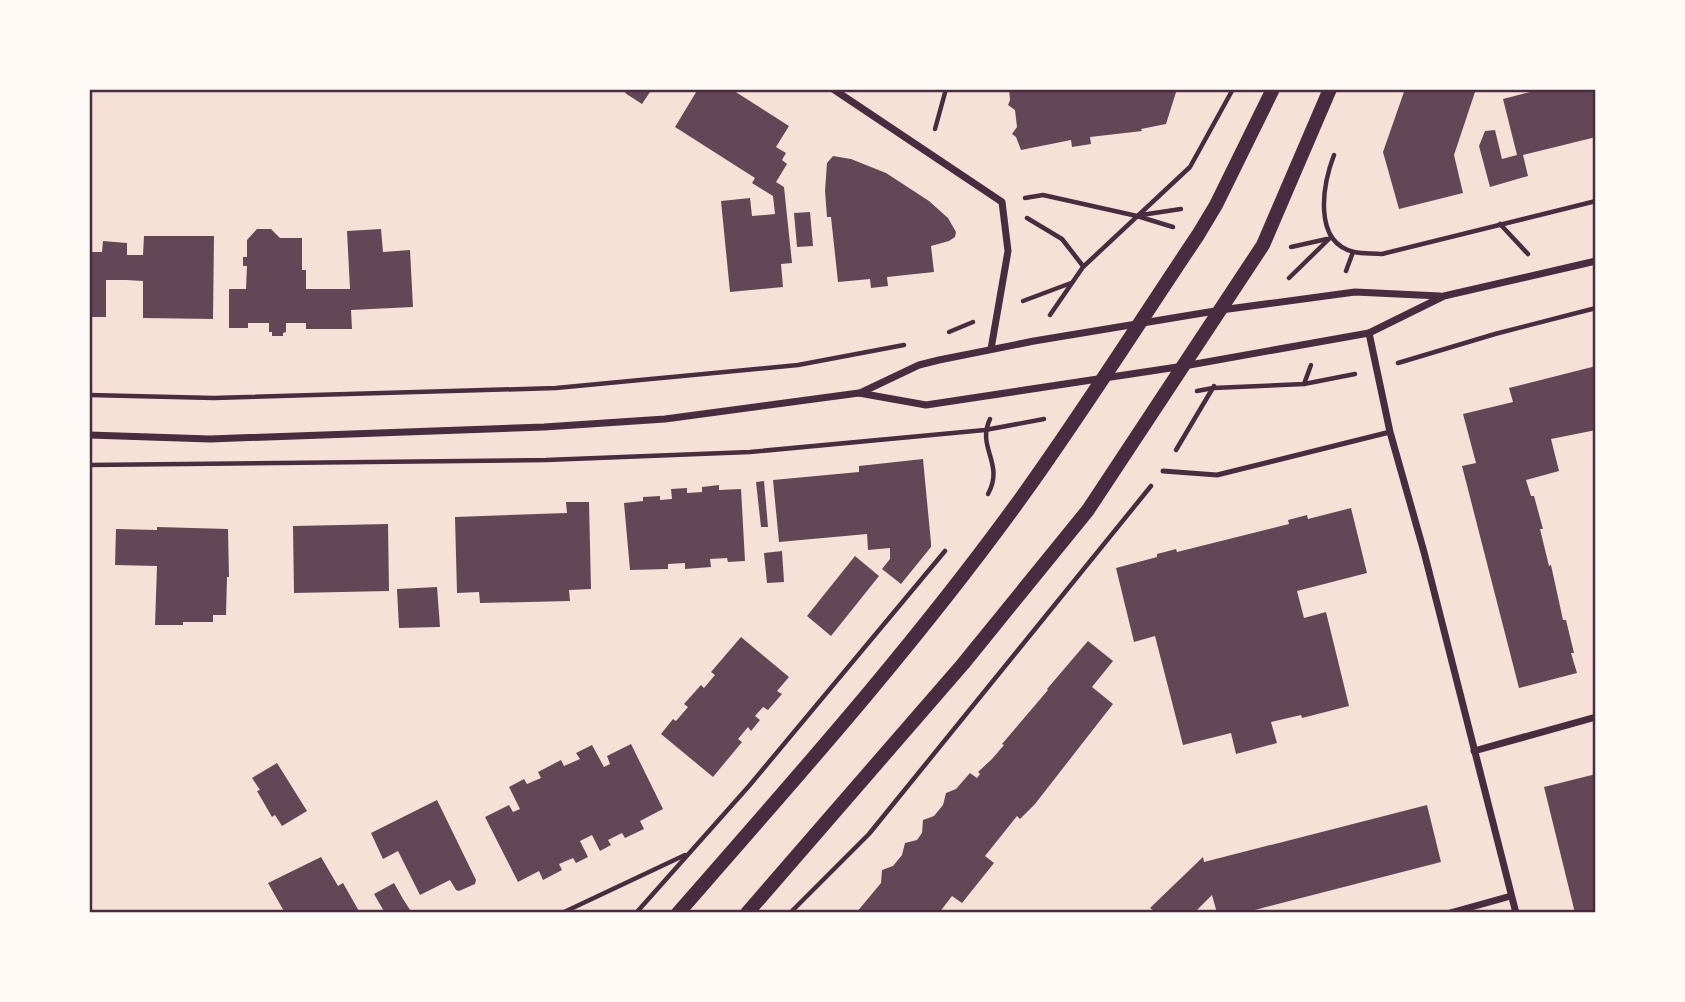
<svg xmlns="http://www.w3.org/2000/svg" width="1685" height="1002" viewBox="0 0 1685 1002" font-family="Karla,sans-serif">
	<style>
		.building { fill: #644757 }
		.lines { fill: none; stroke-linecap: round; stroke-linejoin: round }
		.path { stroke: #4a2c40; stroke-width: 4.5 }
		.service { stroke: #4a2c40; stroke-width: 5 }
		.minor { stroke: #4a2c40; stroke-width: 7 }
		.secondary { stroke: #4a2c40; stroke-width: 14 }
		.neatline { fill: none; stroke: #4a2c40; stroke-width: 2.5 }
	</style>
	<rect width="100%" height="100%" fill="#f7e1d7"/>
	<!-- building -->
	<g class="building">
		<polygon points="628,89 652,89 642,104 625,93"/>
		<polygon points="698,89 731,89 789,126 776,147 786,153 782,160 787,164 776,182 784,187 792,263 781,264 783,287 730,292 721,201 750,198 752,216 775,214 773,196 752,183 755,178 675,127"/>
		<polygon points="1009,89 1177,89 1166,124 1141,129 1142,131 1090,137 1091,144 1072,147 1071,140 1021,150 1016,137 1012,134 1017,127 1015,110 1008,105 1010,100"/>
		<polygon points="1405,89 1476,89 1454,155 1463,193 1399,209 1383,152"/>
		<polygon points="1542,89 1596,89 1596,137 1523,155 1528,176 1490,187 1479,146 1485,131 1495,130 1502,159 1517,155 1503,99"/>
		<polygon points="833,156 851,159 886,173 929,201 948,218 956,232 955,237 949,241 931,246 934,272 887,277 888,286 871,288 870,279 838,282 831,217 827,217 825,191 827,163"/>
		<polygon points="810,212 813,246 797,247 794,213"/>
		<polygon points="257,229 271,229 280,238 302,238 302,270 306,270 306,289 350,289 347,231 381,229 383,252 410,250 413,307 351,310 352,329 306,329 306,323 286,323 286,332 283,333 283,336 272,336 272,332 269,332 269,323 248,323 248,328 229,328 229,289 246,289 247,266 243,266 243,257 247,257 247,240"/>
		<polygon points="144,236 214,236 213,319 143,318 143,281 126,280 106,280 106,317 89,317 89,252 102,252 103,241 127,243 127,255 143,255"/>
		<polygon points="1596,366 1596,430 1551,439 1559,471 1526,480 1531,496 1534,496 1543,529 1540,529 1549,566 1551,565 1563,620 1566,620 1574,653 1571,653 1577,673 1519,688 1462,466 1476,463 1463,414 1513,402 1509,388"/>
		<polygon points="923,459 931,543 931,547 901,584 882,569 890,559 890,548 868,550 867,534 779,542 773,480 859,472 859,466"/>
		<polygon points="764,481 768,527 761,527 756,482"/>
		<polygon points="719,485 719,490 741,489 745,561 728,562 727,558 710,559 711,567 685,569 685,563 668,564 668,569 630,570 624,503 643,501 643,497 660,496 660,500 672,499 671,489 687,488 687,493 702,492 702,487"/>
		<polygon points="566,502 589,502 591,589 569,590 570,601 480,603 479,592 457,593 455,517 567,513"/>
		<polygon points="1351,508 1367,573 1297,591 1304,618 1326,612 1349,706 1302,718 1301,715 1271,722 1277,743 1236,754 1231,733 1183,745 1155,636 1134,642 1116,568 1157,557 1157,554 1176,549 1177,552 1289,524 1288,520 1307,515 1308,519"/>
		<polygon points="388,524 389,591 294,593 293,526"/>
		<polygon points="157,527 228,529 229,577 227,577 226,615 213,615 213,622 183,622 183,625 155,625 157,566 115,565 116,529 157,530"/>
		<polygon points="782,551 784,582 767,583 764,553"/>
		<polygon points="855,556 879,576 831,636 807,616"/>
		<polygon points="437,587 440,627 399,628 397,589"/>
		<polygon points="741,637 789,677 777,691 782,694 768,710 763,707 755,716 760,720 751,731 748,727 738,739 742,742 713,777 661,734 673,719 676,721 688,707 684,704 701,685 704,688 715,675 711,672"/>
		<polygon points="1088,641 1113,661 1092,687 1113,704 1035,804 1020,819 1017,816 985,856 994,863 962,903 952,896 939,913 856,913 881,883 882,870 893,866 902,855 905,843 917,840 922,833 923,820 934,816 943,805 946,793 956,789 970,773 977,778 980,774 978,772 992,759 1004,745 1002,744 1048,690 1047,689"/>
		<polygon points="631,744 663,809 640,821 644,829 625,838 622,833 608,840 611,845 600,851 592,835 580,841 588,857 576,863 573,858 559,864 562,870 543,880 539,871 518,882 485,817 509,805 513,812 520,809 509,787 524,779 527,784 541,778 538,772 561,760 564,766 580,759 576,753 592,745 604,767 610,764 607,756"/>
		<polygon points="277,763 307,811 282,826 275,815 272,817 257,791 260,790 252,778"/>
		<polygon points="1596,774 1596,913 1575,913 1544,787"/>
		<polygon points="437,800 476,880 475,884 459,891 456,890 450,880 420,895 398,851 383,859 371,833"/>
		<polygon points="1427,805 1441,862 1243,913 1217,913 1212,895 1194,913 1151,913 1153,910 1150,908 1203,857 1204,862"/>
		<polygon points="321,857 338,886 343,883 360,913 285,913 268,883"/>
		<polygon points="394,883 403,899 412,913 385,913 374,894"/>
	</g>
	<g class="lines">
		<!-- path -->
		<g class="path">
			<polyline points="935,129 946,89"/>
			<path d="M1334,155c-11,29 -22,87 20,97 9,2 19,1 28,2l214,-53"/>
			<polyline points="1025,198 1043,195 1137,216 1173,227"/>
			<polyline points="1141,215 1181,209"/>
			<polyline points="1027,218 1062,239 1083,266"/>
			<polyline points="1500,224 1528,254"/>
			<polyline points="1291,247 1327,239"/>
			<polyline points="1346,271 1353,252"/>
			<polyline points="1289,278 1331,237"/>
			<polyline points="1023,301 1071,283"/>
			<polyline points="1050,315 1083,267 1190,167 1233,89"/>
			<polyline points="949,332 973,322"/>
			<polyline points="1398,363 1495,334 1596,308"/>
			<polyline points="1304,384 1311,365"/>
			<polyline points="1197,391 1213,388 1304,384 1355,374"/>
			<polyline points="89,395 214,398 556,388 798,365 904,345"/>
			<polyline points="1176,450 1214,386"/>
			<polyline points="89,465 546,460 750,452 985,430 1044,419"/>
			<path d="M988,494c17,-31 -12,-46 2,-75"/>
			<polyline points="562,913 685,855"/>
			<polyline points="636,913 749,786 945,551"/>
			<polyline points="790,913 869,834 1151,486"/>
		</g>
		<!-- service -->
		<polyline class="service" points="1163,471 1217,475 1390,432"/>
		<!-- minor -->
		<g class="minor">
			<polyline points="833,89 1002,202 1008,251 991,349"/>
			<polyline points="1369,333 1390,432 1424,552 1516,913"/>
			<polyline points="860,393 919,365 939,360 1034,341 1221,310 1355,292 1440,296"/>
			<polyline points="89,435 210,439 544,427 665,419 859,393 926,405 1184,366 1369,333 1444,296 1596,261"/>
			<polyline points="1474,751 1596,717"/>
			<polyline points="1450,913 1511,896"/>
		</g>
		<!-- secondary -->
		<g class="secondary">
			<path d="M678,913c120,-137 242,-274 348,-422 60,-84 115,-171 172,-256l18,-30 57,-116"/>
			<polyline points="747,913 963,664 1088,510 1263,245 1330,89"/>
		</g>
	</g>
	<!-- border -->
	<rect width="1685" height="1002" fill="none" stroke="#fffaf5" stroke-width="182"/>
	<rect x="91" y="91" width="1503" height="820" class="neatline"/>
</svg>
